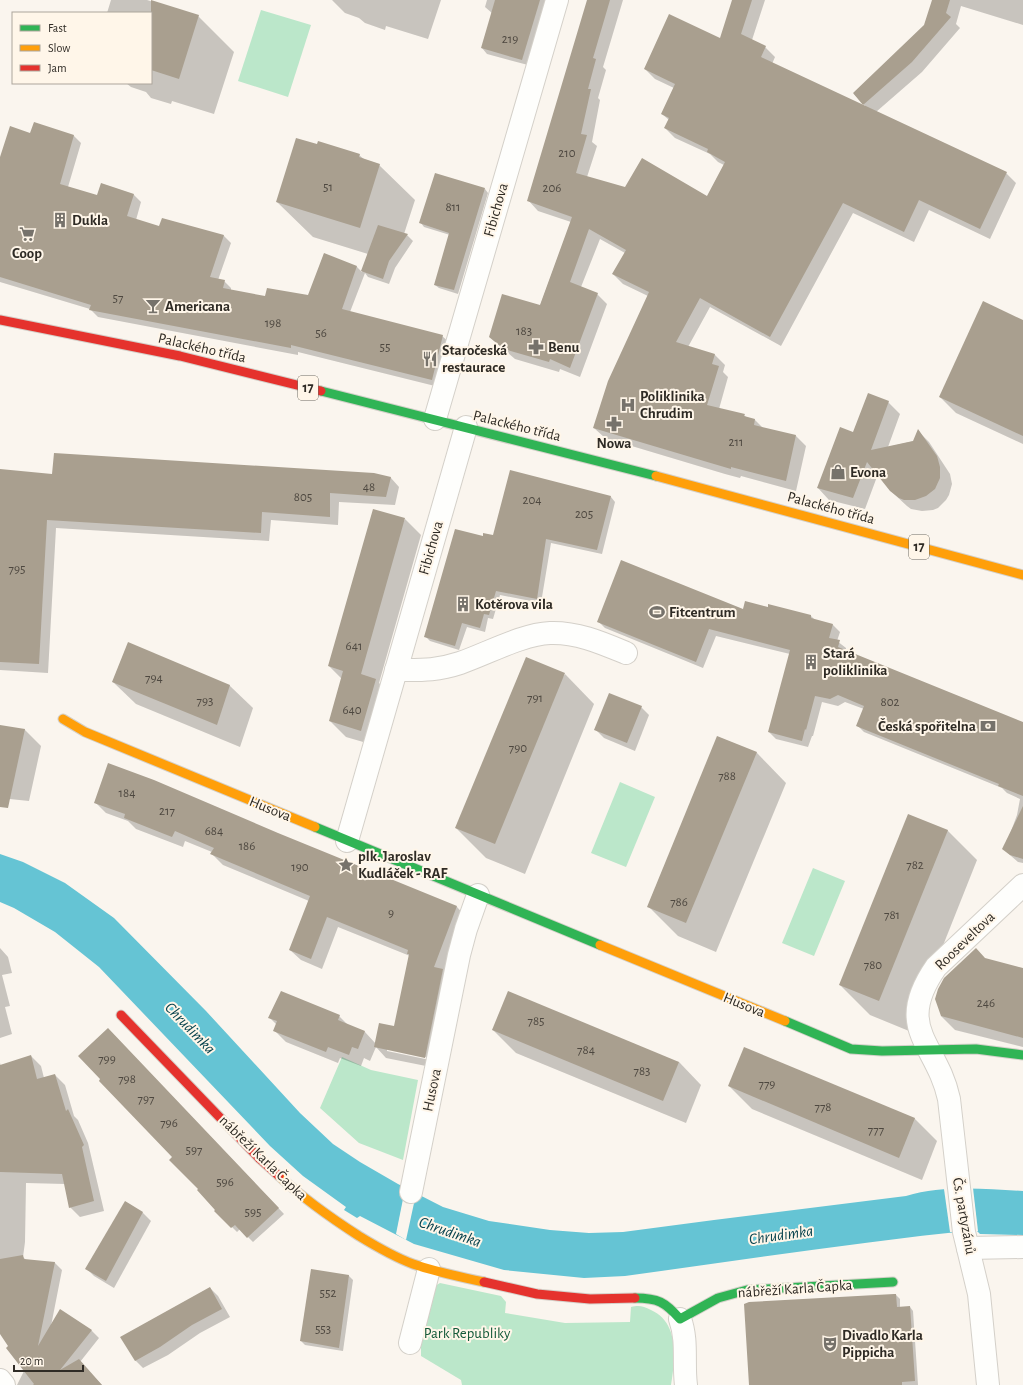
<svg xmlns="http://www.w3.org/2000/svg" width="1023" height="1385" viewBox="0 0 1023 1385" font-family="'Alegreya Sans',sans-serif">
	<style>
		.green { fill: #bbe7ca }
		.water { fill: #65c4d4 }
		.pier { fill: #faf5ee }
		.shadow { fill: #0003; fill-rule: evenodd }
		.building { fill: #a99f8f }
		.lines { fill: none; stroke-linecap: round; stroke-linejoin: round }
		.street-casing { stroke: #d4d0c9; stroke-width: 24 }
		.fast-casing { stroke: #d4d0c9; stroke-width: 11 }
		.slow-casing { stroke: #d4d0c9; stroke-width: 11 }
		.jam-casing { stroke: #d4d0c9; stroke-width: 11 }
		.street { stroke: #fefefc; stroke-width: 22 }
		.fast { stroke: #30b455; stroke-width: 9 }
		.slow { stroke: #ff9f0a; stroke-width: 9 }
		.jam { stroke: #e5322d; stroke-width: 9 }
		.labels { text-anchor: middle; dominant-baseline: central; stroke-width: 4; stroke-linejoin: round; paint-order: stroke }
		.number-label { font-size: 13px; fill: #4e4840 }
		.shield { fill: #fff6e9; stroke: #6d6860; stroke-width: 1 }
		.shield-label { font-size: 14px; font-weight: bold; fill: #2f2b25 }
		.street-label { font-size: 15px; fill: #2f2b25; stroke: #fff6e9 }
		.poi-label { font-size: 15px; font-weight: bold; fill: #2f2b25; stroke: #fff6e9; text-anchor: start }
		.park-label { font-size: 15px; fill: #135938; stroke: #fff6e9 }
		.water-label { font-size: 16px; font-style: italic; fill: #08434e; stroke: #fff6e9 }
	</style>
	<rect width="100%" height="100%" fill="#faf5ee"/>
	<!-- green -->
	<g class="green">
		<polygon points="261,10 311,25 288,97 238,81"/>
		<polygon points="620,782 655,797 626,867 591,853"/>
		<polygon points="813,868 845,881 814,956 782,943"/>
		<polygon points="342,1057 371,1070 418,1080 403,1160 359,1143 320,1108"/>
		<path d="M440,1283l61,13 5,6 -1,11 60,10 65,-1 1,-15c8,-2 12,-1 20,3 29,13 24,50 20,75h-209l-1,-5 -40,-24v-14l14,-56z"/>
	</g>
	<!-- water -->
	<path class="water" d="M0,854l23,8 42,21 49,35 92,93 94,102 33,31 27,18 38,22 45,23 46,14 61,9 39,3 34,-1 91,-12 192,-24c37,-11 79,-7 117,-5v44l-43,-1 -4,-4c-118,12 -234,30 -351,46l-41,2 -80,-8 -90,-26 -54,-28 -3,2 -13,-8 2,-3 -43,-31 -33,-30 -171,-179 -44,-35 -41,-24 -14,-6z"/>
	<!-- pier -->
	<g class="pier">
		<polygon points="950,1188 973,1188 978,1231 950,1232 944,1189"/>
		<polygon points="405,1189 416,1194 406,1240 396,1234"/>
	</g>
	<!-- shadow -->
	<g class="shadow">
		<polygon points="111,0 147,0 198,16 234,52 214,114 172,101 171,104 151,98 146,92 131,87 126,83 151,83 151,13 107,13"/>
		<polygon points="332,0 441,0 428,39 386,26 385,30 365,23 359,18 345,13"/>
		<polygon points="487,0 548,0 528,65 487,54 482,48 492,13 485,7"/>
		<polygon points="588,0 623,0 603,67 606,70 598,98 600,100 592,142 597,146 587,177 625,188 707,197 724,165 718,162 710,154 675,138 665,128 669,120 662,114 674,88 655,79 645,69 721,39 733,0 765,0 752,40 765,47 775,57 772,64 867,108 854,94 925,26 933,0 1023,0 1023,25 961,6 956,24 960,28 922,72 876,112 1006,173 1016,183 990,239 929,210 914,242 853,213 781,346 710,307 688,347 715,355 725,365 723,372 728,377 719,409 744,415 747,418 755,420 763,428 796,436 806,446 796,491 741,476 740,478 725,474 605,438 594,428 648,296 623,284 613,274 625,253 600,239 581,287 597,294 607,304 580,377 560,369 559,372 515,359 501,347 490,337 540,306 571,222 538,211 528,200"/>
		<polygon points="34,124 74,136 81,143 68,187 98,197 101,185 134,195 141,202 136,220 160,227 163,219 224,236 231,243 218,280 224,281 231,288 231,291 266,297 309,296 324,254 357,267 362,272 368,254 313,237 277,202 359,155 365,160 379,165 415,200 404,234 407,235 413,241 395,268 389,284 368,277 365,273 350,312 442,336 450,343 439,387 298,352 298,355 98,317 90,309 0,282 0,161 31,134"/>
		<polygon points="485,189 488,193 458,294 439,288 435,285 450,235 424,227 421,223"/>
		<polygon points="1023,321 1023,444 956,413 940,397"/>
		<polygon points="888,402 900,414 888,447 914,441 918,431 929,442 950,474 952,484 949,495 946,500 938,508 933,510 922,511 911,509 907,506 894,494 878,474 865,509 829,500 818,488 853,433"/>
		<polygon points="0,470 53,475 391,478 399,487 395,505 339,502 338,525 271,520 269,541 56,528 48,673 0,670"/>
		<polygon points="611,497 615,502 602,554 551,543 541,603 500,595 493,619 488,618 485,632 467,627 459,650 430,641 425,636 483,538 494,537"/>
		<polygon points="405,519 421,535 379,683 392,696 377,746 346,737 330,721 342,679 329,666"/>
		<polygon points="744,610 811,616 815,620 833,625 840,632 837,641 846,648 846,651 1023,723 1023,863 1018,862 1003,849 1010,834 1017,815 1020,799 1007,793 1002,788 864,732 857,725 864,709 845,702 838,706 822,702 813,736 812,736 808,747 776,739 769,732 790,654 716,636 703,668 605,628 598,621"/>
		<polygon points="129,644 230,686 253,708 240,747 136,704 113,682"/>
		<polygon points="565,674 594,704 525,874 486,858 456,828"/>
		<polygon points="641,707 649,715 635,751 604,738 596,730"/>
		<polygon points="0,726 25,730 41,746 29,801 0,798"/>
		<polygon points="718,737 757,753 786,783 716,952 678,936 648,906"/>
		<path d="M95,802l183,32 179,73 10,11 -31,150 -50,-10 -10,-11 -6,14 -6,-3 -3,8 -21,-8 -2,5 -52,-21 -12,-12 3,-5 -7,-7 69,-2 10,10 16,6 11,12 19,-17 15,-71 -72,-29 -16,42 -21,-9 -11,-10 19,-49 -86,-36 -11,-11v-2l-27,-11 -2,6 -47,-18 -8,-8 -22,-8zM387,1049l43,9v2l-43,-9z"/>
		<polygon points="947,830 977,860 909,1031 870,1015 840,985"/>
		<polygon points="0,948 8,957 12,973 2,975 10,1006 5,1007 12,1034 0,1038"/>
		<polygon points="986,960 1023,969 1023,1047 955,1030 941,1016"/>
		<polygon points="108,1029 284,1214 253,1242 240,1229 237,1232 216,1211 200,1189 173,1157"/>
		<polygon points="493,1030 679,1062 701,1085 686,1123 516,1053"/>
		<polygon points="31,1056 41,1066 44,1078 55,1075 65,1085 74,1116 78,1120 88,1143 104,1211 80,1217 70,1207 65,1184 26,1183 25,1242 23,1257 27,1261 55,1263 62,1270 51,1326 61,1311 92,1331 99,1338 80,1362 102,1385 17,1385 24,1371 0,1332 0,1063 1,1066"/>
		<polygon points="729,1086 914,1118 937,1141 922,1180 752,1109"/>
		<polygon points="126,1202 143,1213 151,1221 114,1288 94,1276 86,1268"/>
		<polygon points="312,1270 349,1276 353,1280 343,1351 305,1345 301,1341"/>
		<polygon points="210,1288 218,1296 230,1317 200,1333 168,1355 143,1368 135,1360"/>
		<polygon points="896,1295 900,1299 900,1308 910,1307 913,1311 918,1385 750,1385"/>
	</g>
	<!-- building -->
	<g class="building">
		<polygon points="151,0 199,15 179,79 151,70"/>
		<polygon points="495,0 540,0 522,60 481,48"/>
		<polygon points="587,0 610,0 593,58 596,59 588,89 591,89 581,134 587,135 576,173 625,187 642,158 707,196 725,162 707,152 708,149 664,128 669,118 661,114 675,84 644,69 669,14 720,38 732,0 752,0 741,34 766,46 761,57 1007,172 980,229 919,200 904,232 843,203 770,337 700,298 676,342 715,354 712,364 719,366 707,405 745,414 744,416 755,419 754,425 796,435 786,481 731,467 731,469 714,464 593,428 608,381 649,292 612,274 626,250 589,229 570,282 598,293 570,368 550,359 549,362 504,349 489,337 502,294 540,305 572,217 527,201"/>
		<polygon points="932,0 950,0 946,13 951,17 912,62 863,105 853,93 924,25"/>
		<polygon points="34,122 74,135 60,184 97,195 101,183 134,194 127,216 159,226 162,218 224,235 210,277 225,280 223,288 265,296 267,288 308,295 324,253 357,266 342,309 443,335 432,380 291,345 291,348 89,310 91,305 0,277 0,157 10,126 30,133"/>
		<polygon points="296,138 317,144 318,141 360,154 359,157 380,164 360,228 276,202"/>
		<polygon points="435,173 485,188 454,290 434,285 449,233 419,223"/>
		<polygon points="378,225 408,234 389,261 383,279 361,271"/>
		<polygon points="983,301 1023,320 1023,436 939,397"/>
		<polygon points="868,393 889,401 871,450 913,441 918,429 937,456 940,467 940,478 935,489 926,496 915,500 904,500 899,498 890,491 867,462 853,498 817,488 840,427 853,432"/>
		<polygon points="54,453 374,473 391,477 386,497 330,493 330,517 262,512 261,533 47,520 39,664 0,662 0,469 52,474"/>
		<polygon points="510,470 611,496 597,550 546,539 537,599 496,591 489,615 484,614 480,628 462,623 455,646 424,637 455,529 483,536 483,533 493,535"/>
		<polygon points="373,509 405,518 361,674 376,679 361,731 329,721 343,671 328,666"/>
		<polygon points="621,560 743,609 745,601 768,607 768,604 811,615 811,618 833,624 829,638 840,640 838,647 1023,722 1023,796 998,786 999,784 856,726 864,706 838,695 830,699 815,696 806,730 805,729 802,741 768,732 790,650 709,629 696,662 597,622"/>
		<polygon points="128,642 230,685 217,725 112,682"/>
		<polygon points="526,657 565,673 495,844 455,828"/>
		<polygon points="609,693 642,706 627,743 594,730"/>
		<polygon points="0,725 25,729 8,808 0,807"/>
		<polygon points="717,736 757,752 686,923 647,907"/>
		<polygon points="108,763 154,780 278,833 457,906 434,967 443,969 425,1058 374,1047 379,1023 394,1026 409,954 407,954 408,950 327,917 311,959 289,950 310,896 210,854 214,848 175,831 172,837 124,818 125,814 94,803"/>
		<polygon points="1023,806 1023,859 1010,855 1002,849"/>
		<polygon points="908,814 948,830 879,1001 839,985"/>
		<polygon points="976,948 985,958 1023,968 1023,1038 941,1016 935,999 938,989 944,978"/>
		<polygon points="281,991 340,1015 338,1020 365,1031 358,1049 352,1047 349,1055 328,1047 326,1052 273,1031 277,1021 268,1018"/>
		<polygon points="508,991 679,1062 663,1101 492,1030"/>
		<polygon points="108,1028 279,1208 247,1238 235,1225 231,1228 214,1211 215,1210 197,1190 198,1189 169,1160 172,1157 99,1081 100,1079 78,1056"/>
		<polygon points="744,1047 915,1118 899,1158 728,1086"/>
		<polygon points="31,1055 37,1079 55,1074 66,1111 68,1109 84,1145 82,1147 94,1201 69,1208 62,1174 0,1172 0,1065"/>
		<polygon points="125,1201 143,1212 106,1281 85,1269"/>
		<polygon points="23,1255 24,1259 55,1262 38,1346 60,1309 92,1330 60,1370 79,1359 102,1385 33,1385 34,1384 6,1348 8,1346 0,1334 0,1259"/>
		<polygon points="311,1269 349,1275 339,1348 300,1341"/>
		<polygon points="210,1287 222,1309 192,1325 160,1347 135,1361 120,1337"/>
		<polygon points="894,1294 896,1294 897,1307 910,1306 915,1381 902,1382 902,1385 749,1385 744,1304 749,1302"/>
	</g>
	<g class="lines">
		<defs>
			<g id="street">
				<polyline points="435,419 557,0"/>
				<path d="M396,670c25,0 40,1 64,-7 26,-9 63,-29 90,-30 27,-1 52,10 76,20"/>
				<polyline points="347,841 466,427"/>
				<polyline points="411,1192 459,955 466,929 478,895"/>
				<polyline points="968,1248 1023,1247"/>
				<path d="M680,1319c8,22 3,44 6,66"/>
				<polyline points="410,1343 429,1269"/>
				<polyline points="0,1380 4,1385"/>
				<path d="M988,1385l-9,-91 -15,-62 -15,-133c-12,-56 -56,-70 -13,-132l87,-82"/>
			</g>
			<g id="fast">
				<polyline points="321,391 656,476"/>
				<polyline points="315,827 600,945"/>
				<polyline points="785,1021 851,1049 882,1051 976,1049 1023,1055"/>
				<path d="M635,1298c23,0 30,4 45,21l38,-21 29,-8 146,-8"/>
			</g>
			<g id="slow">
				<polyline points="656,476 1023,575"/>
				<polyline points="63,719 85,732 315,827"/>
				<polyline points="600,945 785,1021"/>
				<path d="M279,1176c25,23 52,42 80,60 18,11 35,21 54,28 23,8 47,13 71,18"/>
			</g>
			<g id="jam">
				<polyline points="0,320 180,356 321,391"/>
				<polyline points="121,1015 260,1159 279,1176"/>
				<polyline points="484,1282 537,1294 590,1299 635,1298"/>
			</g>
		</defs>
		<!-- street casing -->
		<use href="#street" class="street-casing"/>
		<!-- fast casing -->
		<use href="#fast" class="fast-casing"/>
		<!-- slow casing -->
		<use href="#slow" class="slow-casing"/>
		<!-- jam casing -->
		<use href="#jam" class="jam-casing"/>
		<!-- street -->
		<use href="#street" class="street"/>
		<!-- fast -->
		<use href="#fast" class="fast"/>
		<!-- slow -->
		<use href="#slow" class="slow"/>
		<!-- jam -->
		<use href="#jam" class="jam"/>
	</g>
	<!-- icons -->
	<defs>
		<symbol id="building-bare" viewBox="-9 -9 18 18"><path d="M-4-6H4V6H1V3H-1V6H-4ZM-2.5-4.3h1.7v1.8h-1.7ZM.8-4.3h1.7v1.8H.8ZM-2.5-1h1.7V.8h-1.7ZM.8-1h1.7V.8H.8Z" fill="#76726b" stroke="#fff6e9" stroke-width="2.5" paint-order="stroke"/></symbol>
		<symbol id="supermarket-bare" viewBox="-9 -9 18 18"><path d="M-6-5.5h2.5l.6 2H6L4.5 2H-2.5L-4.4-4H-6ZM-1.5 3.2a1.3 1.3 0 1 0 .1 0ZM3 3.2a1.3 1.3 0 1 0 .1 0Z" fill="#76726b" stroke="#fff6e9" stroke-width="2.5" paint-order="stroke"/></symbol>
		<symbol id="bar-bare" viewBox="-9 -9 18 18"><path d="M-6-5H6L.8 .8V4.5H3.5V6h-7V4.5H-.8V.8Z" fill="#76726b" stroke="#fff6e9" stroke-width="2.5" paint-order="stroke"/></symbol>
		<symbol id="pharmacy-bare" viewBox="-9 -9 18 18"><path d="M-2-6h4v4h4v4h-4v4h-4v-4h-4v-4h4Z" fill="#76726b" stroke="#fff6e9" stroke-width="2.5" paint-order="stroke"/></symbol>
		<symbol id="restaurant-bare" viewBox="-9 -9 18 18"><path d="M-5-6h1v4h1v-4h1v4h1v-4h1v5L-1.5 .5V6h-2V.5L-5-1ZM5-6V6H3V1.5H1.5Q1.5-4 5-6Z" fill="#76726b" stroke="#fff6e9" stroke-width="2.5" paint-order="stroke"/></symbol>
		<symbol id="hospital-bare" viewBox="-9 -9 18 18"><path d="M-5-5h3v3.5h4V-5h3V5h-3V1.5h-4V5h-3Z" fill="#76726b" stroke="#fff6e9" stroke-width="2.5" paint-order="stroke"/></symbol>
		<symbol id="shop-bare" viewBox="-9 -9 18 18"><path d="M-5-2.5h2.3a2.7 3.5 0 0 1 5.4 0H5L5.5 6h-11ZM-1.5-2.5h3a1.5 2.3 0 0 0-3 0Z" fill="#76726b" stroke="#fff6e9" stroke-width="2.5" paint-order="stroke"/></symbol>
		<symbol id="stadium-bare" viewBox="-9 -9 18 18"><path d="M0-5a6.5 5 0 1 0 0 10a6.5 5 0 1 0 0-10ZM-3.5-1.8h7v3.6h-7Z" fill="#76726b" stroke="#fff6e9" stroke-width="2.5" paint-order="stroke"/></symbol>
		<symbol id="bank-bare" viewBox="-9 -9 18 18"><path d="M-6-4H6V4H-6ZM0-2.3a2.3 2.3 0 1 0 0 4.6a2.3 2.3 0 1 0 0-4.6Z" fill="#76726b" stroke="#fff6e9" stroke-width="2.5" paint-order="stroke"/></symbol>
		<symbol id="sight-bare" viewBox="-9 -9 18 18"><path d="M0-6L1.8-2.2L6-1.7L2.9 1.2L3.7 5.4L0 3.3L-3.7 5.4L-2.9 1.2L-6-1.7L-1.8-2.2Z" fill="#76726b" stroke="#fff6e9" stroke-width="2.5" paint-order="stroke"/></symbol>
		<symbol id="theatre-bare" viewBox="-9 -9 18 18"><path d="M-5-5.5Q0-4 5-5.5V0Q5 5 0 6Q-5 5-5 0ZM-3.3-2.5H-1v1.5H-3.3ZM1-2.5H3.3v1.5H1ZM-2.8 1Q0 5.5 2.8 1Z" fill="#76726b" stroke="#fff6e9" stroke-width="2.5" paint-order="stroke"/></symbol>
	</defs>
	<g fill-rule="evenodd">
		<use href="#building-bare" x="49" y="209" width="22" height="22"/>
		<use href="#supermarket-bare" x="16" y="223" width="22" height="22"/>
		<use href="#bar-bare" x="142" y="295" width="22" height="22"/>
		<use href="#pharmacy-bare" x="525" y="336" width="22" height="22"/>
		<use href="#restaurant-bare" x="419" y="348" width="22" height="22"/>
		<use href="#hospital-bare" x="617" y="394" width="22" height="22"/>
		<use href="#pharmacy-bare" x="603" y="413" width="22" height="22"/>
		<use href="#shop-bare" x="827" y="461" width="22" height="22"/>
		<use href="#building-bare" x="452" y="593" width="22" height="22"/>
		<use href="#stadium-bare" x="646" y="601" width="22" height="22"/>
		<use href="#building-bare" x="800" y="651" width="22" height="22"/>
		<use href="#bank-bare" x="977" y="715" width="22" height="22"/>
		<use href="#sight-bare" x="335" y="854" width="22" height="22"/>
		<use href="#theatre-bare" x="819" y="1333" width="22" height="22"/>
	</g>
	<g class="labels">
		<!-- number labels -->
		<g class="number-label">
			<text x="510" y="39">219</text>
			<text x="567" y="153">210</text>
			<text x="328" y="187">51</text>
			<text x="552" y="188">206</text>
			<text x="453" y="207">811</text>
			<text x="118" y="298">57</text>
			<text x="273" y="323">198</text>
			<text x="524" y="331">183</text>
			<text x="321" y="333">56</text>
			<text x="385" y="347">55</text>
			<text x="736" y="442">211</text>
			<text x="369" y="487">48</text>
			<text x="303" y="497">805</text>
			<text x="532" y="500">204</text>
			<text x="584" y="514">205</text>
			<text x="17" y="569">795</text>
			<text x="354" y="646">641</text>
			<text x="154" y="678">794</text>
			<text x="535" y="698">791</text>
			<text x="205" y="701">793</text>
			<text x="890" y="702">802</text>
			<text x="352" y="710">640</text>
			<text x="518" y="748">790</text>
			<text x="727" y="776">788</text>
			<text x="127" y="793">184</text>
			<text x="167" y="811">217</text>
			<text x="214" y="831">684</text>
			<text x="247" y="846">186</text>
			<text x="915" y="865">782</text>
			<text x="300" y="867">190</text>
			<text x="679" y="902">786</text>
			<text x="391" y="913">9</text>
			<text x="892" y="915">781</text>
			<text x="873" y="965">780</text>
			<text x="986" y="1003">246</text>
			<text x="536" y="1021">785</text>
			<text x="586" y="1050">784</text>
			<text x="107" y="1059">799</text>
			<text x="642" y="1071">783</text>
			<text x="127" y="1079">798</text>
			<text x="767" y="1084">779</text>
			<text x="146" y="1099">797</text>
			<text x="823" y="1107">778</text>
			<text x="169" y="1123">796</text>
			<text x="876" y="1130">777</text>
			<text x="194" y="1150">597</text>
			<text x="225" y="1182">596</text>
			<text x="253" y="1212">595</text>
			<text x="328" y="1293">552</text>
			<text x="323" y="1329">553</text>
		</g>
		<!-- shield labels -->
		<g class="shield">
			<rect x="298" y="376" width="20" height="24" rx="3"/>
			<rect x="909" y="535" width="20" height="24" rx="3"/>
		</g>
		<g class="shield-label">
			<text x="308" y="388">17</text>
			<text x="919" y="547">17</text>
		</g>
		<!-- street labels -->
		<g class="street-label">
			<text transform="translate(496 210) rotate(-74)">Fibichova</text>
			<text transform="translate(202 348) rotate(13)">Palackého třída</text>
			<text transform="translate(517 426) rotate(14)">Palackého třída</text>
			<text transform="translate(831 508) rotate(15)">Palackého třída</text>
			<text transform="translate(431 548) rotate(-74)">Fibichova</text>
			<text transform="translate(270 809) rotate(22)">Husova</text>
			<text transform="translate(965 941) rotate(-44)">Rooseveltova</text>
			<text transform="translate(744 1005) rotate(22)">Husova</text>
			<text transform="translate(432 1090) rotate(-78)">Husova</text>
			<text transform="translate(263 1158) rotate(44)">nábřeží Karla Čapka</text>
			<text transform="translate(964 1216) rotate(80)">Čs. partyzánů</text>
			<text transform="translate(795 1289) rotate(-4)">nábřeží Karla Čapka</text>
		</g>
		<!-- poi labels -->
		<g class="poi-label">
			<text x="72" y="220">Dukla</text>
			<text x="27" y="253" text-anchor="middle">Coop</text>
			<text x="165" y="306">Americana</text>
			<text x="548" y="347">Benu</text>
			<text x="442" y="350">Staročeská<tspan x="442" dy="17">restaurace</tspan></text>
			<text x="640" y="396">Poliklinika<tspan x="640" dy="17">Chrudim</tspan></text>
			<text x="614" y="443" text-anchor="middle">Nowa</text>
			<text x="850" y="472">Evona</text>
			<text x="475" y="604">Kotěrova vila</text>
			<text x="669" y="612">Fitcentrum</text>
			<text x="823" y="653">Stará<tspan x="823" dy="17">poliklinika</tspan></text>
			<text x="976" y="726" text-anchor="end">Česká spořitelna</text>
			<text x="358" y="856">plk. Jaroslav<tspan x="358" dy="17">Kudláček - RAF</tspan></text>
			<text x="842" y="1335">Divadlo Karla<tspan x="842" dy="17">Pippicha</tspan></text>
		</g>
		<!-- park labels -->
		<g class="park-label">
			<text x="467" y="1333">Park Republiky</text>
		</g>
		<!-- water labels -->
		<g class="water-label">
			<text transform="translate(190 1028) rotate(46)">Chrudimka</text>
			<text transform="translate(450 1232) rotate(19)">Chrudimka</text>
			<text transform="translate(781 1235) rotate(-8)">Chrudimka</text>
		</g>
	</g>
	<!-- legend -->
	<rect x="12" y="12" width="140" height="72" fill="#fff6e9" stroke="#aca59b"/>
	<rect x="20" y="25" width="20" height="6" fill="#30b455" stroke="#aca59b"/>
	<text x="48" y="32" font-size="12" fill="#2f2b25">Fast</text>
	<rect x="20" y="45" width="20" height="6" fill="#ff9f0a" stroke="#aca59b"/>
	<text x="48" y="52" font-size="12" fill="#2f2b25">Slow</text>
	<rect x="20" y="65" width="20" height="6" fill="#e5322d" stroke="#aca59b"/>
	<text x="48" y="72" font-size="12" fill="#2f2b25">Jam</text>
	<!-- scale -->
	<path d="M14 1365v6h69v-6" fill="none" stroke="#2f2b25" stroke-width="2"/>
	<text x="20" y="1365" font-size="12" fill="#2f2b25" stroke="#fff6e9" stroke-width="3" paint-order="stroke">20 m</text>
</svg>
